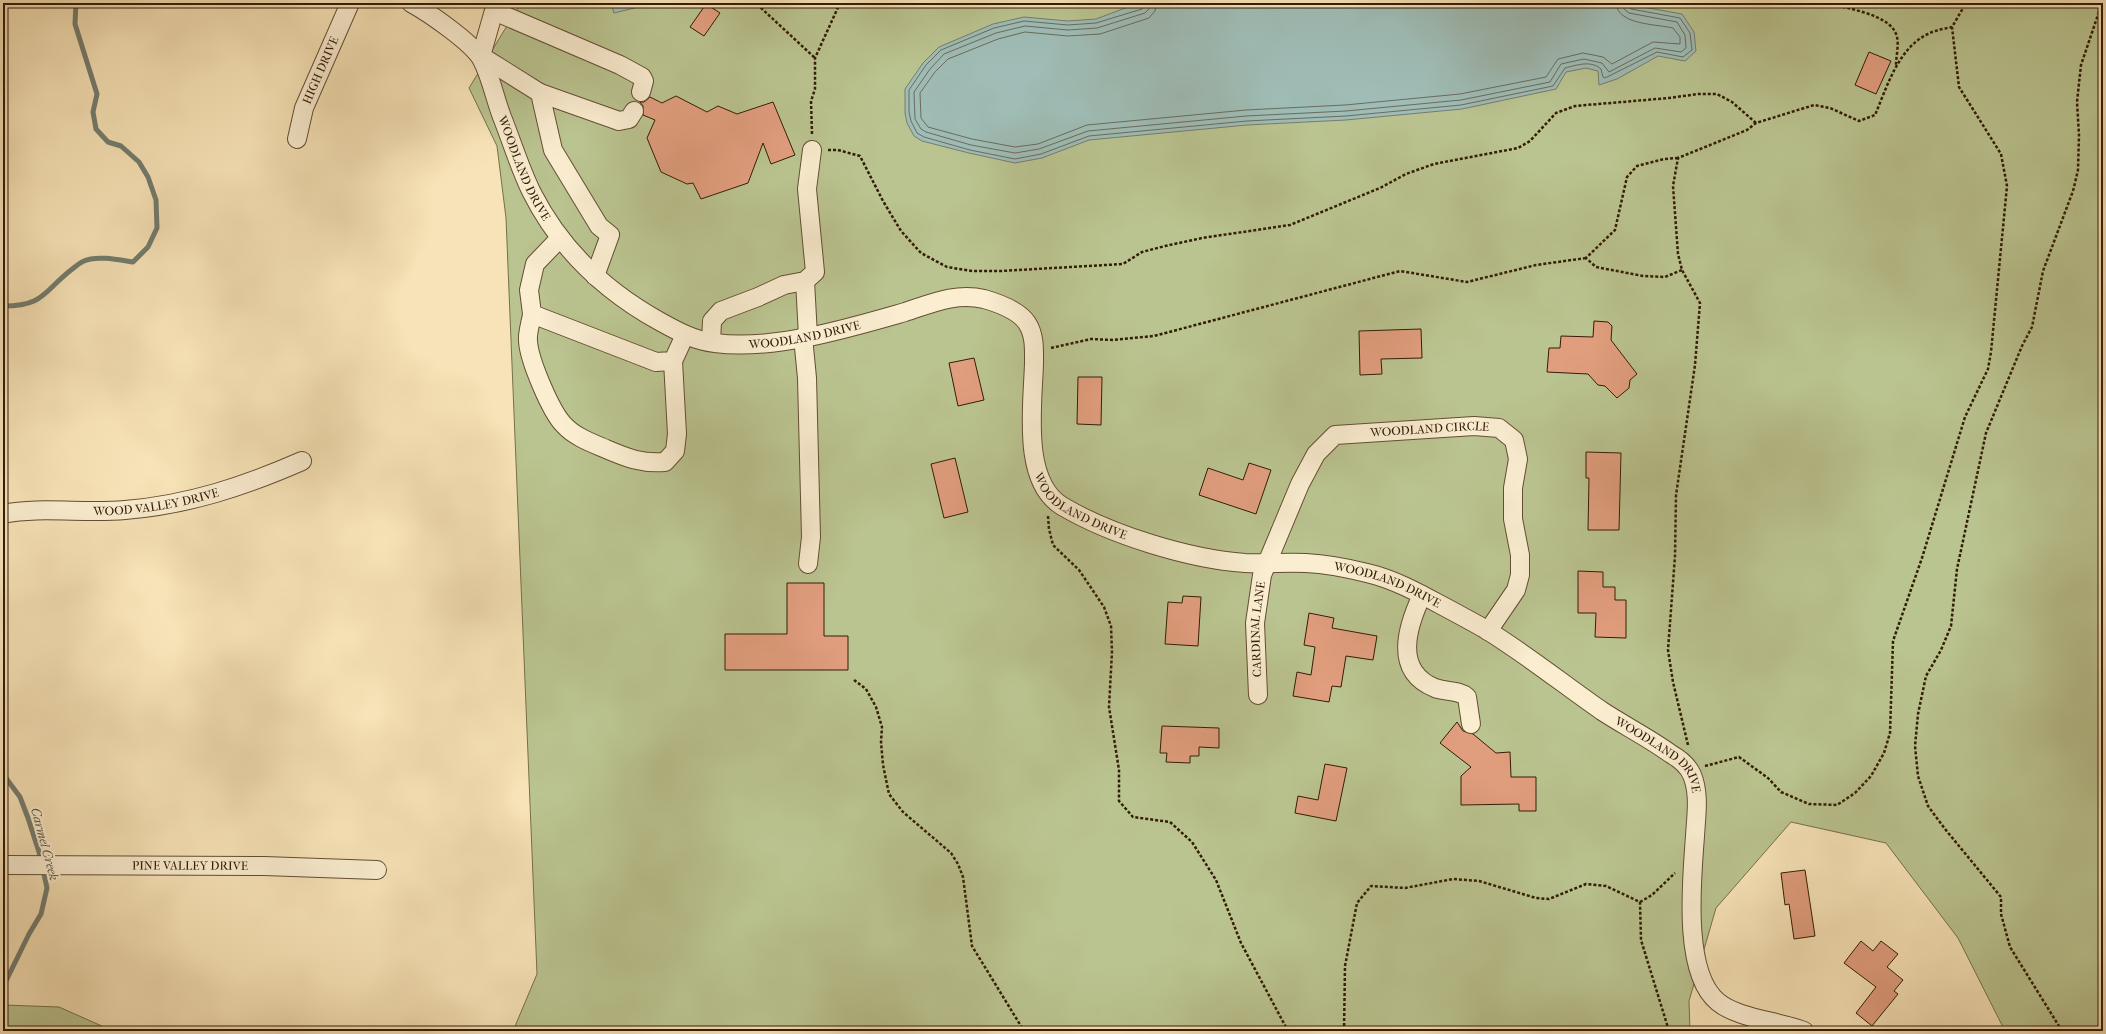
<svg xmlns="http://www.w3.org/2000/svg" width="2106" height="1034" viewBox="0 0 2106 1034" font-family="'IM FELL French Canon',serif">
	<style>
		.green { fill: #bac490; stroke: #76704b }
		.water { fill: #9fbdb6; stroke: #747d70 }
		.lines { fill: none; stroke-linecap: round; stroke-linejoin: round }
		.shore { stroke: #696c5e; stroke-width: 1 }
		.stream { stroke: #747d70; stroke-width: 5 }
		.building { fill: #e19e7e; stroke: #331c06 }
		.minor-casing { stroke: #644e32; stroke-width: 20 }
		.path { stroke: #331c06; stroke-width: 2.5; stroke-dasharray: 3 2; stroke-linecap: butt }
		.minor { stroke: #faedd0; stroke-width: 18 }
		.labels { text-anchor: middle; dominant-baseline: central; stroke-width: 4; stroke-linejoin: round; paint-order: stroke }
		.street-label { font-size: 12px; fill: #331c06; stroke: #faedd0 }
		.water-label { font-size: 13px; font-style: italic; fill: #595444; stroke: #faedd0 }
	</style>
	<rect width="100%" height="100%" fill="#f7e3b7"/>
	<filter id="stains"><feTurbulence type="fractalNoise" baseFrequency=".005" numOctaves="4"/><feColorMatrix values="0 0 0 0 .2 0 0 0 0 .09 0 0 0 0 .02 0 0 0 .5 -.17"/></filter>
	<radialGradient id="worn" r=".72"><stop offset=".6" stop-color="#630" stop-opacity="0"/><stop offset="1" stop-color="#630" stop-opacity=".3"/></radialGradient>
	<!-- green -->
	<g class="green">
		<polygon points="521,3 2103,3 2103,1031 2005,1031 1958,938 1886,843 1791,822 1716,908 1689,1001 1690,1031 513,1031 537,974 506,218 497,146 469,88"/>
		<polygon points="3,1005 59,1007 113,1031 3,1031"/>
	</g>
	<!-- water -->
	<g class="water">
		<polygon points="611,3 655,3 614,13"/>
		<polygon points="1151,3 1621,3 1682,14 1694,32 1696,51 1685,61 1658,56 1617,79 1599,85 1598,71 1586,68 1566,72 1556,89 1462,109 1346,120 1247,125 1089,140 1042,158 1015,163 969,153 922,141 914,136 907,123 905,113 905,89 923,63 939,47 993,24 1024,17 1068,21 1096,19 1128,7"/>
	</g>
	<g class="lines">
		<!-- shore -->
		<g class="shore">
			<path d="M1146,3l-4,6 -46,14 -28,2 -44,-4 -30,7 -53,22 -15,15 -17,25v22l2,9 6,12 7,4 46,13 45,9 26,-5 48,-18 158,-15 99,-5 115,-11 92,-19 12,-18c12,-3 26,-8 36,1l2,8 2,1 52,-26 26,5 9,-7 -2,-17 -10,-15 -49,-9 -4,-6"/>
			<polyline points="1151,3 1149,9 1145,13 1097,28 1068,30 1025,26 996,33 944,54 930,69 914,92 915,119 921,129 926,132 971,145 1015,153 1039,149 1088,131 1246,116 1346,111 1461,100 1550,82 1561,64 1584,59 1602,63 1609,72 1655,48 1681,52 1686,48 1685,35 1677,22 1629,13 1624,9 1622,3"/>
			<path d="M1157,3l-2,8 -6,7 -49,16 -32,2 -43,-4 -27,7 -50,20 -13,13 -15,21 1,25 7,9 44,12 43,8 23,-3 49,-19 159,-15 99,-5 115,-11 86,-17 12,-18 25,-6 20,4 9,7 41,-22 27,2v-7l-7,-9c-17,-4 -56,-3 -57,-25"/>
		</g>
		<!-- stream -->
		<g class="stream">
			<path d="M3,306c41,0 40,-14 68,-36 4,-3 8,-7 13,-9 12,-6 36,-1 49,1l15,-15 9,-19 -1,-28 -8,-23 -9,-15 -18,-16 -13,-4 -12,-13 -3,-17 4,-18 -22,-70 1,-21"/>
			<polyline points="3,774 20,797 28,818 39,852 47,888 41,914 29,934 3,987"/>
		</g>
	</g>
	<!-- building -->
	<g class="building">
		<polygon points="706,4 720,13 704,36 690,27"/>
		<polygon points="1869,52 1891,61 1876,94 1855,85"/>
		<polygon points="676,96 707,112 718,106 737,114 773,102 795,155 771,164 763,143 748,183 701,199 693,183 687,184 661,172 647,138 655,120 643,115 643,106 640,102 644,102 650,97 662,103"/>
		<polygon points="1594,321 1608,322 1612,326 1611,340 1637,374 1630,380 1629,388 1617,398 1605,386 1598,385 1588,374 1547,372 1549,348 1560,348 1561,336 1593,337"/>
		<polygon points="1421,329 1422,358 1381,359 1382,374 1360,375 1359,331"/>
		<polygon points="974,358 984,400 958,406 949,363"/>
		<polygon points="1078,377 1102,377 1101,425 1077,424"/>
		<polygon points="1586,452 1621,453 1619,530 1588,530 1589,478 1586,478"/>
		<polygon points="955,458 968,512 944,518 931,464"/>
		<polygon points="1249,463 1271,470 1256,514 1199,495 1208,468 1243,480"/>
		<polygon points="1578,571 1603,572 1603,587 1615,587 1615,600 1626,600 1626,638 1595,637 1596,613 1578,613"/>
		<polygon points="787,583 824,583 824,636 848,636 848,670 725,670 725,634 787,634"/>
		<polygon points="1183,596 1201,597 1198,646 1165,644 1168,602 1182,603"/>
		<polygon points="1309,613 1334,618 1332,628 1377,636 1373,660 1346,656 1341,687 1332,686 1329,702 1293,696 1297,672 1311,675 1315,647 1304,645"/>
		<polygon points="1457,722 1463,731 1473,734 1496,753 1510,752 1511,777 1536,777 1536,811 1519,811 1519,804 1461,805 1461,776 1471,767 1440,743"/>
		<polygon points="1162,726 1219,728 1219,748 1199,747 1199,756 1190,756 1190,763 1166,762 1167,753 1160,753"/>
		<polygon points="1325,764 1347,768 1336,821 1295,813 1298,796 1318,800"/>
		<polygon points="1805,870 1815,936 1794,939 1789,904 1785,905 1781,873"/>
		<polygon points="1861,941 1873,951 1881,941 1898,954 1887,967 1903,980 1894,991 1898,994 1872,1026 1856,1013 1876,987 1844,963"/>
	</g>
	<g class="lines">
		<defs>
			<g id="minor">
				<path id="s1" d="M411,3c18,10 62,40 71,57 9,17 13,39 20,57 10,25 18,52 30,76 28,55 73,98 127,128 18,10 36,20 56,22 58,8 134,-15 190,-31 25,-8 51,-20 79,-13 14,4 35,12 43,24 8,12 7,27 7,40 -1,41 -13,118 28,143 49,29 127,53 183,57 21,1 41,-1 61,0 20,1 41,5 61,10 26,6 50,19 74,32 15,8 30,16 44,24 41,25 78,55 117,82 23,15 47,27 69,43 9,5 17,12 21,21 8,19 4,42 3,61 -3,42 -13,137 23,166 19,16 60,19 86,29"/>
				<polyline points="498,3 493,14 481,56 540,93 553,150 599,226 610,235 595,276"/>
				<polyline points="494,11 620,65 642,77 644,81 641,92"/>
				<polyline points="540,93 619,121 629,119 634,111"/>
				<path id="s2" d="M297,139l7,-31 46,-105"/>
				<polyline points="560,238 535,264 529,290 532,314 656,362 673,361 685,335"/>
				<polyline points="805,281 808,336"/>
				<path d="M532,314c-1,8 -5,19 -4,27 1,19 23,71 36,84 11,12 28,18 42,24 21,9 36,15 59,13l10,-11 2,-17 -4,-73"/>
				<polyline points="803,337 807,378 811,537 808,564"/>
				<polyline points="711,342 712,321 721,311 758,297 784,285 805,281 815,272 807,189 812,150"/>
				<path id="s3" d="M3,514c37,-8 83,0 122,-4 63,-5 120,-24 177,-49"/>
				<path d="M1422,595c-15,32 -29,76 13,93 11,4 24,2 32,9l4,27"/>
				<path id="s4" d="M1258,695l-3,-72 7,-48 38,-91 16,-30 19,-19 139,-9 25,2 15,12 4,19 -5,29v31l7,36v20l-4,15 -28,41"/>
				<path id="s5" d="M3,865l261,1 113,4"/>
			</g>
		</defs>
		<!-- minor casing -->
		<use href="#minor" class="minor-casing"/>
		<!-- path -->
		<g class="path">
			<polyline points="760,3 760,7 815,58"/>
			<path d="M1828,3c19,6 64,11 69,34 2,8 -1,20 -1,28"/>
			<polyline points="812,134 811,101 815,89 815,58 840,3"/>
			<polyline points="828,150 838,150 860,156 883,201 901,231 921,253 947,267 972,271 1001,271 1123,264 1142,252 1165,246 1202,238 1290,225 1380,188 1406,174 1434,164 1518,148 1530,141 1556,113 1575,106 1669,98 1698,94 1717,94 1732,102 1756,123"/>
			<polyline points="1678,158 1664,159 1637,166 1627,177 1615,230 1586,258 1596,267 1643,276 1665,277 1682,270"/>
			<polyline points="1051,348 1091,339 1113,340 1154,336 1400,271 1467,282 1536,265 1586,258"/>
			<polyline points="1048,516 1049,529 1053,545 1079,570 1104,607 1111,626 1112,652 1109,707 1119,770 1119,801 1133,817 1170,822 1192,842 1216,880 1241,943 1288,1031"/>
			<polyline points="854,680 866,689 876,707 882,727 881,742 883,765 889,794 903,812 951,853 958,864 963,877 972,946 1024,1031"/>
			<path d="M1688,745l-15,-63 -5,-32 7,-94 1,-61 19,-130 5,-62 -18,-33 -4,-16 -5,-68 5,-28 69,-28 9,-7 58,-18 16,3 29,13 16,-6c12,-28 23,-67 53,-81 7,-4 16,-5 24,-7"/>
			<polyline points="1705,766 1739,757 1768,778 1781,792 1809,804 1837,805 1855,793 1871,776 1884,753 1890,733 1893,641 1922,558 1965,417 1988,369 1991,352 2007,186 2001,154 1959,87 1952,27 1966,3"/>
			<polyline points="1640,902 1652,895 1675,873"/>
			<polyline points="1344,1031 1345,966 1357,903 1371,886 1405,888 1453,879 1479,881 1536,898 1549,899 1586,884 1606,886 1640,902 1641,940 1669,1031"/>
			<polyline points="2062,1031 2010,947 2001,914 2001,897 1945,829 1928,806 1918,776 1915,746 1918,714 1926,676 1941,650 1951,626 1957,569 1986,433 2022,346 2032,327 2043,271 2073,191 2078,170 2079,135 2077,102 2081,65 2102,3"/>
		</g>
		<!-- minor -->
		<use href="#minor" class="minor"/>
	</g>
	<g class="labels">
		<!-- street labels -->
		<g class="street-label">
			<text stroke="none"><textPath href="#s2" startOffset="73">HIGH DRIVE</textPath></text>
			<text stroke="none"><textPath href="#s1" startOffset="208">WOODLAND DRIVE</textPath></text>
			<text stroke="none"><textPath href="#s1" startOffset="568">WOODLAND DRIVE</textPath></text>
			<text stroke="none"><textPath href="#s4" startOffset="375">WOODLAND CIRCLE</textPath></text>
			<text stroke="none"><textPath href="#s3" startOffset="154">WOOD VALLEY DRIVE</textPath></text>
			<text stroke="none"><textPath href="#s1" startOffset="1011">WOODLAND DRIVE</textPath></text>
			<text stroke="none"><textPath href="#s1" startOffset="1335">WOODLAND DRIVE</textPath></text>
			<text stroke="none"><textPath href="#s4" startOffset="66">CARDINAL LANE</textPath></text>
			<text stroke="none"><textPath href="#s1" startOffset="1659">WOODLAND DRIVE</textPath></text>
			<text stroke="none"><textPath href="#s5" startOffset="187">PINE VALLEY DRIVE</textPath></text>
		</g>
		<!-- water labels -->
		<g class="water-label">
			<text transform="translate(45 844) rotate(75)">Carmel Creek</text>
		</g>
	</g>
	<!-- margin -->
	<rect width="2106" height="1034" fill="none" stroke="#f7e3b7" stroke-width="16"/>
	<rect x="4" y="4" width="2098" height="1026" fill="none" stroke="#331c06" stroke-width="2"/>
	<rect x="8" y="8" width="2090" height="1018" fill="none" stroke="#331c06"/>
	<rect width="100%" height="100%" filter="url(#stains)"/>
	<rect width="100%" height="100%" fill="url(#worn)"/>
</svg>
